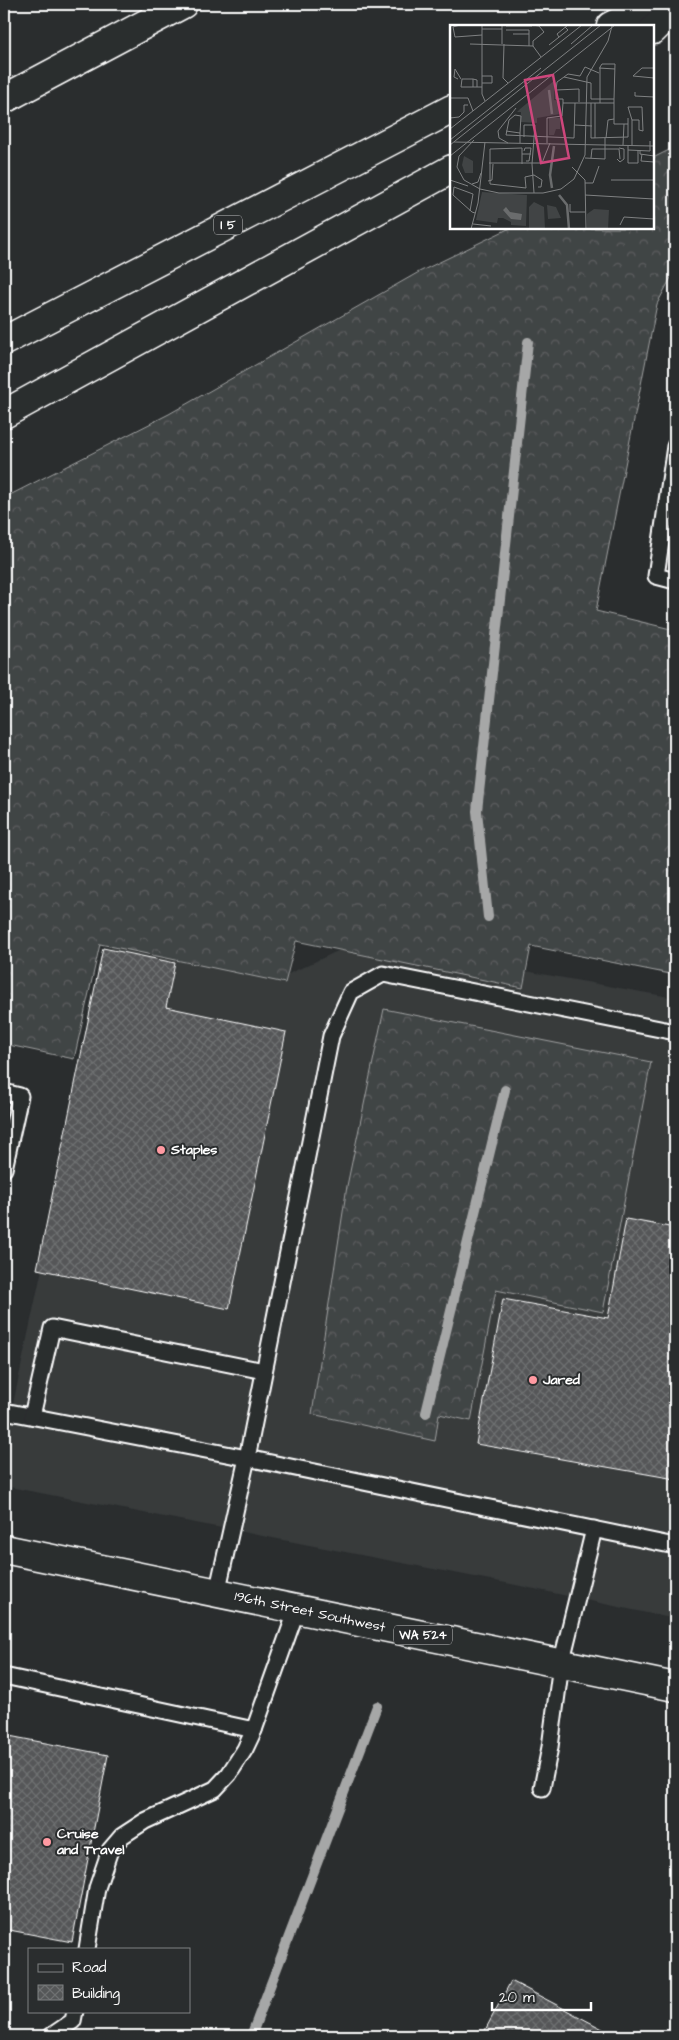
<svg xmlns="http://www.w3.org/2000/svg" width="679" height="2040" viewBox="0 0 679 2040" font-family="'Architects Daughter',sans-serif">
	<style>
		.built { fill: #373a3b }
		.forest { fill: url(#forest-crowns); stroke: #a0a2a2 }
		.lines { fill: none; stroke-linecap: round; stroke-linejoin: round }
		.stream { stroke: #a6a7a7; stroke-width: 10 }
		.building { fill: url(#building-cross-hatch); stroke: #fff }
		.lane-casing { stroke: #fff; stroke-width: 19 }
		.primary-casing { stroke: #fff; stroke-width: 31 }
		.highway-casing { stroke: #fff; stroke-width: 31 }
		.lane { stroke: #2a2d2e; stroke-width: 15 }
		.primary { stroke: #2a2d2e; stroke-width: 28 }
		.highway { stroke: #2a2d2e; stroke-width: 28 }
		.poi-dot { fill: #ff9aa2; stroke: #2a2d2e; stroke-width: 2 }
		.labels { text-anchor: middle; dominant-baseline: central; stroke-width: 4; stroke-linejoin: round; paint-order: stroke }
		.shield { fill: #2a2d2e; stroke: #bfc0c0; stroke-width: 1 }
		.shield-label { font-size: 12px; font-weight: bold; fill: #fff }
		.poi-label { font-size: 14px; font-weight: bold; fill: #fff; stroke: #2a2d2e; text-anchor: start }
		.street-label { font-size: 14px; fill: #fff; stroke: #2a2d2e }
		.inset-river { fill: none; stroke: #6a6c6d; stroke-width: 2.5 }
		.inset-road { fill: none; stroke: #7f8182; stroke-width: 1 }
		.view { fill: #ce467c; fill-opacity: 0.15; stroke: #ce467c; stroke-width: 2.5 }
		.inset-edge { fill: none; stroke: #fff; stroke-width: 2.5 }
	</style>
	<defs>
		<pattern id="forest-crowns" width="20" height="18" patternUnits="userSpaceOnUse" patternTransform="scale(1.25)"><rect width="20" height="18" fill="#414445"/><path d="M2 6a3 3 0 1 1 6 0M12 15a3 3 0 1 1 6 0" fill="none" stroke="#5e6061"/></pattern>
		<pattern id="building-cross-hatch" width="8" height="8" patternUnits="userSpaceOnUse" patternTransform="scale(1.25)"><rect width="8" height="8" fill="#555758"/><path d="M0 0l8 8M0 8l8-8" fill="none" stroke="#6e7071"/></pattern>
	</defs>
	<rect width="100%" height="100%" fill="#2a2d2e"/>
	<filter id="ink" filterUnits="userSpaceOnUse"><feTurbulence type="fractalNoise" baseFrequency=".02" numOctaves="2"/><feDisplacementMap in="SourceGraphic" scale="10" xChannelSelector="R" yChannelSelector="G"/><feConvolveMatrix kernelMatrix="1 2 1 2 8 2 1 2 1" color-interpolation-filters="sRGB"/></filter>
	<g filter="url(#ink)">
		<!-- built -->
		<polygon class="built" points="359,941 675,998 675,1619 511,1584 4,1486 4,1446 112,942 284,976"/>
		<!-- forest -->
		<g class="forest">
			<polygon points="675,147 675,270 657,304 596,611 675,630 675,975 531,946 523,988 296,941 285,983 100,944 74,1059 4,1044 4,498 169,414 419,272 510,228 653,228 653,158"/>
			<polygon points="384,1009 651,1062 603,1312 496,1290 471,1421 439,1414 435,1441 312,1414 347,1186"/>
		</g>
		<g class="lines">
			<!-- stream -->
			<g class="stream">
				<polyline points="488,917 477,811 528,342"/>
				<polyline points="426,1413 505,1090"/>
				<polyline points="251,2036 377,1706"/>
			</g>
		</g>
		<!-- building -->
		<g class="building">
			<polygon points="103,948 175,963 166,1007 286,1032 229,1309 37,1269"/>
			<polygon points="626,1219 675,1228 675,1479 476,1444 503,1299 608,1318"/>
			<polygon points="4,1735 108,1755 72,1942 4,1929"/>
			<polygon points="511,1981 616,2036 482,2036"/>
		</g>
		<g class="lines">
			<defs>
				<g id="lane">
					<polyline points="675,446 656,576 675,581"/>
					<polyline points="4,1092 20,1096 4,1169"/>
					<polyline points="4,1411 247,1458 675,1546"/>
					<polyline points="32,1416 52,1328 264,1371"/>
					<polyline points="217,1593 247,1458 331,1036 351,992 383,974 675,1032"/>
					<polyline points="4,1676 254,1730"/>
					<polyline points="542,1788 550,1747 561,1664 594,1529"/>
					<polyline points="87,1949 97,1888 110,1850 122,1836 145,1821 215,1789 229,1774 245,1749 254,1730 297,1609"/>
					<polyline points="51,2036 73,2021 75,2011"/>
				</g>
				<polyline id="primary" points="4,1549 675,1687"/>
				<g id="highway">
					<polyline points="611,26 654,4"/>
					<polyline points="653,30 675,8"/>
					<polyline points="4,99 183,4"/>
					<polyline points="4,341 452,109"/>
					<polyline points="4,414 452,169"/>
				</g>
			</defs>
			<!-- lane casing -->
			<use href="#lane" class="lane-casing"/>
			<!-- primary casing -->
			<use href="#primary" class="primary-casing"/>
			<!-- highway casing -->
			<use href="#highway" class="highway-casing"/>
			<!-- lane -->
			<use href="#lane" class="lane"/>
			<!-- primary -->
			<use href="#primary" class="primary"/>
			<!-- highway -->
			<use href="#highway" class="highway"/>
		</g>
	</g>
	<!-- markers -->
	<g class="poi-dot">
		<circle cx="161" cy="1150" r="5"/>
		<circle cx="533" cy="1380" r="5"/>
		<circle cx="47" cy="1842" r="5"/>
	</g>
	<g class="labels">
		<!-- shield labels -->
		<g class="shield">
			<rect x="214" y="215.5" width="28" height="19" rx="4"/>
			<rect x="394" y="1625.5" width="58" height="19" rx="4"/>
		</g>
		<g class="shield-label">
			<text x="228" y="225">I 5</text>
			<text x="423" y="1635">WA 524</text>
		</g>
		<!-- poi labels -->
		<g class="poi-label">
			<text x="171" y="1150">Staples</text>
			<text x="543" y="1380">Jared</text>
			<text x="57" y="1834">Cruise<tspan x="57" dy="16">and Travel</tspan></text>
		</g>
		<!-- street labels -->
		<g class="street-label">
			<text transform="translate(310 1612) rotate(12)">196th Street Southwest</text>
		</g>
	</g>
	<!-- overview -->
	<g transform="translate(450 25)">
		<rect width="204" height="204" fill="#2a2d2e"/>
		<path d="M14,131l9,5v12h-8l-3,-8z" fill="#414445"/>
		<path d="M105,55l-1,20 6,1v13l-23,4v5l-16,-1v-10h-4l3,-3zM99,93h11v11h-4l-2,6h-5z" fill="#414445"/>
		<path d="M144,184l15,1 -1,19h-21v-15z" fill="#414445"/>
		<path d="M32,167l45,3 -1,31 -15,-1v-3l-8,-4h-5l-1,5 -21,-3z" fill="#414445"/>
		<path d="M84,177l10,5 1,22h-16v-22zM97,180l9,2 5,11 -13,1z" fill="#414445"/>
		<path d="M56,182l4,5 12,2 -1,6 -10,-1 -8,-9z" fill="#6a6c6d"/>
		<path class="inset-river" d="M99,65l3,24M102,163l-2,-13 4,-29M109,170l8,10 2,24"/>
		<path class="inset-road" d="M10,0l-7,2 2,10 27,-2M32,0v69l3,7M52,0v19M82,0l7,1 5,6 -11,9v5M56,1h26M32,4h20M56,5h23v4M63,9h16v12M109,12l-2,-3 11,-9M20,19l63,2 8,11M54,19l-1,34 5,5M121,19l22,-19M99,20l19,-15 -3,-3M149,43l16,1M149,48l-14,-6 -5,9 -12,-2 -4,3 27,6v16h23v25h14M183,51l9,-8h12M183,51l21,2M114,52l-7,5 -1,8 23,-1v13M8,54l-4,-2 1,-8 6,10M23,54h-11l-1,8h21M32,58h10v-7h-10M23,62v-8l4,1v7M106,65v9h7v4h51M185,67v4l19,1M0,73h18l5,13M141,78v35l37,-1v-19M145,78v35M150,78v-36l2,-3h13l-1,35M188,82h4l1,24 -4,-1v-10M0,93l9,-1 5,-5v-7h4M182,95l-4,-13h10M125,100l17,1M0,104l132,-104M56,106l14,2v10M70,108l1,-17 -6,-1 -6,5 -3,15 68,3 1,-35M74,112v-12h11l-3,39 2,29M156,113l2,-18 6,-1M0,115l91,-72M24,115l-15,16 -2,11 7,13 16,9M4,117l200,4M58,118l-9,-5 -1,-7 18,-23M97,118v-25l15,-2 1,-13M0,120l151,-120M173,120l1,-21M182,120v-25h7M178,121v17h10v-13M178,125l22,1v-10M190,125v4l14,2M74,126l1,-3h6l-2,13h-3M72,129v-6l-32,1v35l36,4 -1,-11 9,-2 8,5 -1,7h-3M192,129l-1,7 13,1M0,131l165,-131M135,133l20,1v-21M141,133l1,-9h27l1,10M167,134l3,3 4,-3v-10l-5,-1M39,138h53l8,-20M72,139v-10h9M122,142l13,13 1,49M0,155l18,6M161,155h43M38,156l4,-1 1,-16M135,158h8l6,-17M22,159l6,-2 3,-9M30,164l19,4h44l18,-4 13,-10 11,-24 2,-78 21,-36 4,-15M135,170l69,4M120,179v8h15M20,186l3,-17 -19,-7 -1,8 19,17 3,1M23,199l18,2M170,200l4,-8 30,2M21,204l7,-26 7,-61"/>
		<path class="view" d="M103,50l16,83 -28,5 -16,-83z"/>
		<rect width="204" height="204" class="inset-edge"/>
	</g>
	<!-- margin -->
	<rect width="679" height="2040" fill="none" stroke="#2a2d2e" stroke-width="20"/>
	<rect x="10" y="10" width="659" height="2020" fill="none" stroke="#fff" stroke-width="2" filter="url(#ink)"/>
	<!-- legend -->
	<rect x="28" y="1948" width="162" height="65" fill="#2a2d2e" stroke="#7f8182"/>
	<rect x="38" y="1964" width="25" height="8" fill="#2a2d2e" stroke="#7f8182"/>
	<text x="72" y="1972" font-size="15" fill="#ffffff">Road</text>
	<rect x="38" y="1985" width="25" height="15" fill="url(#building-cross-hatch)" stroke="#7f8182"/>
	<text x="72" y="1998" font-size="15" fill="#ffffff">Building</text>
	<!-- scale -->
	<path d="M492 2002v8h99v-8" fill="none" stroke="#ffffff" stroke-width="2.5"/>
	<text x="499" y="2002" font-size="15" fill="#ffffff" stroke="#2a2d2e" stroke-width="4" paint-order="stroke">20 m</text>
</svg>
